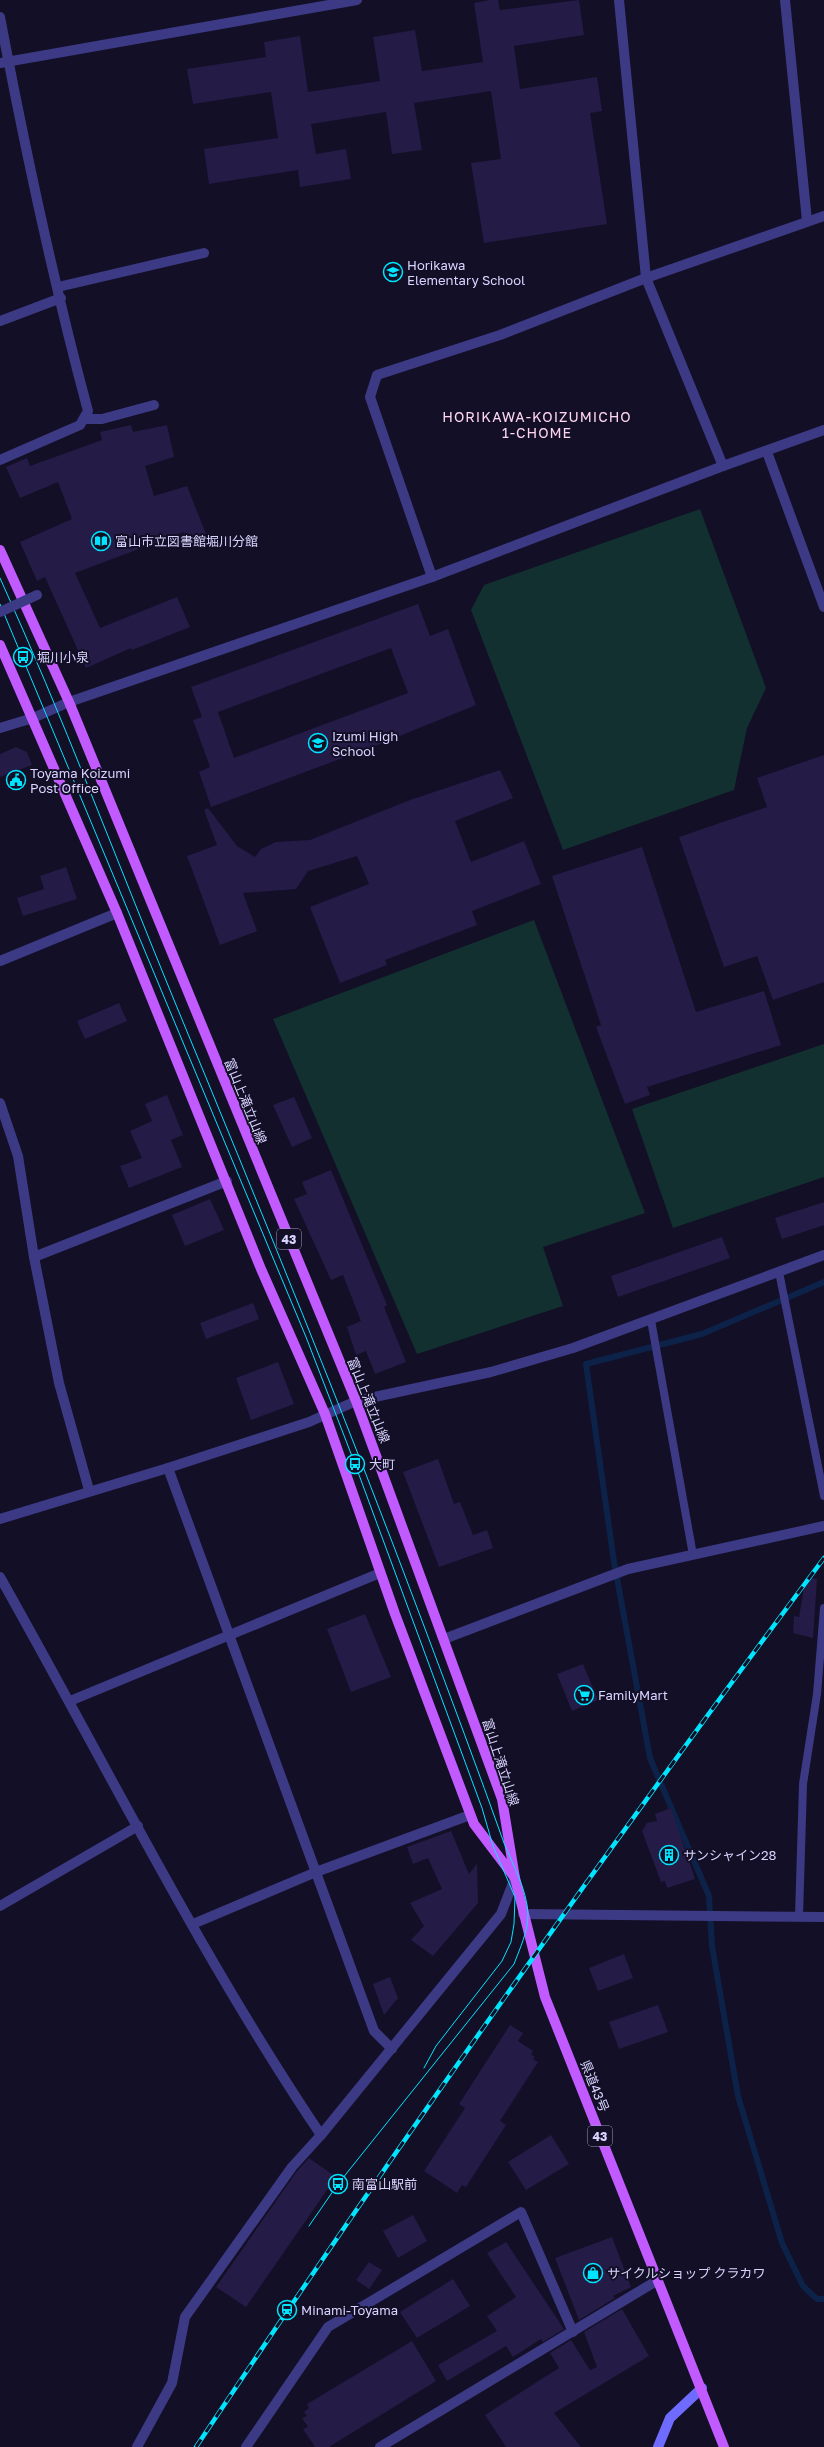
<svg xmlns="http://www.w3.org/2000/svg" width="824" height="2447" viewBox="0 0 824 2447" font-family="'Golos Text','Noto Sans JP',sans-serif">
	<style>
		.green { fill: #12302f }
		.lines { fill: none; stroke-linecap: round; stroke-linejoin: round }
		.stream { stroke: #0c2248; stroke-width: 6 }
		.building { fill: #241b47; fill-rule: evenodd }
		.service { stroke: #3d3a85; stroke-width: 8 }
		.minor { stroke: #3d3a85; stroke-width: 10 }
		.tertiary { stroke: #3d3a85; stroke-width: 10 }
		.secondary { stroke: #6f6bff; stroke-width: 10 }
		.primary { stroke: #c25bff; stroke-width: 10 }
		.tram { stroke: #00e5ff; stroke-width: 1 }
		.rail-casing { stroke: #00e5ff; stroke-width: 4.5 }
		.rail { stroke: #130f26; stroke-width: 3; stroke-dasharray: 9; stroke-linecap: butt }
		.pedestrian-bridge { stroke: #3d3a85; stroke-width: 10 }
		.labels { text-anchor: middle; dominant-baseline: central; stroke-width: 4; stroke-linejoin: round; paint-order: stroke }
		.shield { fill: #130f26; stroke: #9e99be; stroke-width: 1 }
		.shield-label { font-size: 12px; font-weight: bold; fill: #d9d4ff }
		.poi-label { font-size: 13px; fill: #d9d4ff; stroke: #130f26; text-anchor: start }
		.street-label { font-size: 13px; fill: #d9d4ff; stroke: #130f26 }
		.neighbourhood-label { font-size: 14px; letter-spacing: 1px; fill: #ffd6f0; stroke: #130f26 }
	</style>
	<rect width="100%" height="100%" fill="#130f26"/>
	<!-- green -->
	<g class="green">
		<polygon points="700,509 766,688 747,728 734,790 563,850 471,610 484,585"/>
		<polygon points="534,920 645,1213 543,1247 563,1306 417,1354 273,1019"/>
		<polygon points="824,1044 824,1177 673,1228 632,1109"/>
	</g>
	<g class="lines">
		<!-- stream -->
		<polyline class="stream" points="824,1282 702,1334 586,1364 614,1562 650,1758 709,1896 712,1946 738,2096 782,2243 803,2286 817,2299 824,2299"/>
	</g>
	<!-- building -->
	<g class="building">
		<polygon points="490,0 498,0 500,10 579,0 584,35 514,46 520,89 597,77 602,111 590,113 607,224 484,243 471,163 501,159 491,91 414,103 422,150 392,154 386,112 311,124 316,154 346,149 351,179 300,187 298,170 209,184 204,149 278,138 271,92 193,104 187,69 266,57 264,42 300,36 308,92 380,81 373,37 415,30 422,71 483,62 474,3"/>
		<polygon points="131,425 133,432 167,425 174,457 145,466 154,496 187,486 206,534 187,541 184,532 75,573 100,628 177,597 190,627 132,650 131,648 86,668 45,577 37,581 20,542 72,519 58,482 20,498 6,467 27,458 30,466 102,440 100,432"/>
		<path d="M418,604l12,32 18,-7 28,76 -101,41 -164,61 -12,-35 11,-5 -17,-47 9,-3 -11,-30zM391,648l17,45 -174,65 -16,-46z"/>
		<polygon points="16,747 27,752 32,765 0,777 0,754"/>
		<polygon points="824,755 824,982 773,1000 757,956 724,967 679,837 767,807 757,778"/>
		<polygon points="500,770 513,798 455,821 471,862 524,841 541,884 472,911 477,925 385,960 387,965 340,983 310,907 369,884 357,856 308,871 296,889 243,893 257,931 220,945 187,856 217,845 204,810 208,808 237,846 255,857 261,849 276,842 310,840 410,800"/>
		<polygon points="642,847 696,1012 764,991 781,1045 647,1087 650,1095 625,1104 596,1027 601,1025 552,876"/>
		<polygon points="66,867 77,899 23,916 17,898 44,889 40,876"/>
		<polygon points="119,1003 127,1021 85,1039 77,1021"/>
		<polygon points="167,1095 183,1135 171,1140 182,1167 129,1188 120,1166 142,1158 130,1131 152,1121 145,1104"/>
		<polygon points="294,1097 312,1138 292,1147 273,1105"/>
		<polygon points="331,1170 387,1305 384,1307 406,1362 375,1374 366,1351 356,1355 347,1327 361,1321 343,1275 331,1280 294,1199 307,1194 302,1182"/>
		<polygon points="210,1199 224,1230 185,1246 172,1215"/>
		<polygon points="824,1202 824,1225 782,1239 775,1218"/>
		<polygon points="722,1237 730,1258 618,1297 611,1276"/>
		<polygon points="253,1303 259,1319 206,1339 200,1323"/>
		<polygon points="278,1362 294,1404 251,1420 236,1378"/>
		<polygon points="438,1459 454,1504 460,1502 473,1535 487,1530 493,1548 439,1567 403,1472"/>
		<polygon points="806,1577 817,1579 813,1638 793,1633 794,1616 799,1617"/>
		<polygon points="365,1614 391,1677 351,1692 327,1629"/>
		<polygon points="583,1664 598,1700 572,1711 557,1674"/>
		<polygon points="671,1808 695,1879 667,1888 665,1881 661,1882 642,1831 647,1823 657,1821 655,1814"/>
		<polygon points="451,1831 469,1874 477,1864 478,1903 433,1956 411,1940 424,1926 410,1903 442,1889 428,1858 413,1864 407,1847"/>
		<polygon points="624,1954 633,1978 598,1991 589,1968"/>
		<polygon points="390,1977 398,1998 384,2015 373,1984"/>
		<polygon points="658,2005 668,2032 619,2049 609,2022"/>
		<polygon points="510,2025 523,2033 518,2041 533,2051 531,2054 535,2057 533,2059 538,2062 500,2121 506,2125 466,2187 462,2185 457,2193 424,2171 465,2108 459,2104"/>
		<polygon points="551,2135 569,2164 526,2190 508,2162"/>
		<polygon points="309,2158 336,2177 246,2307 216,2287 297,2171"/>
		<polygon points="413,2215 427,2241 398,2258 383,2231"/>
		<polygon points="612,2237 631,2287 613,2296 615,2298 579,2320 555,2258"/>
		<polygon points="506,2242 564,2329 543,2342 541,2339 513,2357 506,2346 447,2381 438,2365 497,2331 487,2316 516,2297 487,2253"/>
		<polygon points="369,2262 382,2270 369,2289 356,2280"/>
		<polygon points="453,2279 470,2306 417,2338 400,2312"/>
		<polygon points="622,2309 649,2356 554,2413 581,2447 506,2447 485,2415 559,2368 550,2353 571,2340 590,2370 597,2367 584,2332"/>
		<polygon points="412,2341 436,2381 329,2447 315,2447 303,2429 308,2427 302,2418 307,2416 304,2412 309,2408 307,2404"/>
	</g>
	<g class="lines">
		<!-- service -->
		<g class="service">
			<polyline points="779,1272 824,1496"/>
			<polyline points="651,1320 693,1555"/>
			<polyline points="799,1916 803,1784 817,1694 824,1608"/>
		</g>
		<!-- minor -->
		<g class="minor">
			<polyline points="619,0 646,278 723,466"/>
			<polyline points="785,0 807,221"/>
			<path d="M0,17c25,132 53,264 88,394l-8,14 -80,35"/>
			<polyline points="0,63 357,0"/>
			<polyline points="58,287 204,253"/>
			<polyline points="0,321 61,298"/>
			<polyline points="84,419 102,419 154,405"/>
			<polyline points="767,452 824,607"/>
			<polyline points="432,577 370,397 377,375 500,335 646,278 824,216"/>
			<polyline points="0,961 117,913"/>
			<polyline points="0,1103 18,1156 34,1257 59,1383 89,1490"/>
			<polyline points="34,1257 227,1181"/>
			<polyline points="168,1468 374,2031 392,2049"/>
			<polyline points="0,1519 168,1468 309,1422 356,1401 491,1372 573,1348 824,1255"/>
			<path d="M0,1577c105,186 201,380 321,558l-29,32 -107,150 -13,66 -35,64"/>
			<polyline points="444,1639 628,1569 824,1526"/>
			<polyline points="70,1701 380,1573"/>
			<polyline points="0,1906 138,1826"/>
			<polyline points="523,1914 824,1917"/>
			<polyline points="193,1924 316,1872 470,1815"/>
			<polyline points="246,2447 328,2327 521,2212 573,2332"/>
			<polyline points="380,2447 658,2280"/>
		</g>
		<!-- tertiary -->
		<g class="tertiary">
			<polyline points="0,728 33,718 69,702 432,577 723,466 824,430"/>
			<polyline points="321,2135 501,1914 515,1878"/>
		</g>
		<!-- secondary -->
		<polyline class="secondary" points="658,2447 670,2418 702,2388"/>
		<!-- primary -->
		<g class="primary">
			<polyline points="0,550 69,702 356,1401 502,1799 515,1878 474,1824 395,1614 325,1414 261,1269 117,913 0,645"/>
			<polyline points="515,1878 545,1997 724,2447"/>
		</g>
		<!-- tram -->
		<g class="tram">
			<path d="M0,578c63,139 116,281 174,422 86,208 171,415 250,626 27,72 54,144 80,217 9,22 23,47 24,71 0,18 -8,34 -14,50l-176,220 -29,42"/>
			<polyline points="0,604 306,1337 355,1464 482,1808 493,1846 515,1897 514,1924 511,1942 502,1961 436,2046 424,2068"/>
		</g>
		<defs>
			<path id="rail" d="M196,2447c201,-302 411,-598 628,-889"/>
		</defs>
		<!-- rail casing -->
		<use href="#rail" class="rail-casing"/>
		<!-- rail -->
		<use href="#rail" class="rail"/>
		<!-- pedestrian-bridge -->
		<polyline class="pedestrian-bridge" points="0,612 37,595"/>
	</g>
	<!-- icons -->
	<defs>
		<symbol id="school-ring" viewBox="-11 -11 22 22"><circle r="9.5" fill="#130f26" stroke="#00e5ff" stroke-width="1.5"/><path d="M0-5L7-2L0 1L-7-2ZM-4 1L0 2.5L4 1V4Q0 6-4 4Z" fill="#00e5ff"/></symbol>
		<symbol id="library-ring" viewBox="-11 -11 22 22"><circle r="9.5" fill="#130f26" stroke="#00e5ff" stroke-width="1.5"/><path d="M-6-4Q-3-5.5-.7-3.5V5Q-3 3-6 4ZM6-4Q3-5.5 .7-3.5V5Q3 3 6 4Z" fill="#00e5ff"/></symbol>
		<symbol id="bus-ring" viewBox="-11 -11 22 22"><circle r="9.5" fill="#130f26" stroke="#00e5ff" stroke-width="1.5"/><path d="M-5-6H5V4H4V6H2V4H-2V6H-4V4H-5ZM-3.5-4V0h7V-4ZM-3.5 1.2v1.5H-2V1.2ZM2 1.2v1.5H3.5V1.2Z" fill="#00e5ff"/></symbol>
		<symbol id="civic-ring" viewBox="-11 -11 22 22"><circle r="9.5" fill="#130f26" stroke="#00e5ff" stroke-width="1.5"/><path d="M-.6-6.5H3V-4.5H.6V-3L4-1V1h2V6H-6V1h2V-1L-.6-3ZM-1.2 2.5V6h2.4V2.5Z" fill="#00e5ff"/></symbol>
		<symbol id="supermarket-ring" viewBox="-11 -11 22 22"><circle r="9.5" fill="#130f26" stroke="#00e5ff" stroke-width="1.5"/><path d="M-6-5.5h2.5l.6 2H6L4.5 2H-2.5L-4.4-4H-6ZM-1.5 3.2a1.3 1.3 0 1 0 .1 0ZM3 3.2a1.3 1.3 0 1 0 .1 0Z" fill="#00e5ff"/></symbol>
		<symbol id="building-ring" viewBox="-11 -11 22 22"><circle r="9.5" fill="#130f26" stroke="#00e5ff" stroke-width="1.5"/><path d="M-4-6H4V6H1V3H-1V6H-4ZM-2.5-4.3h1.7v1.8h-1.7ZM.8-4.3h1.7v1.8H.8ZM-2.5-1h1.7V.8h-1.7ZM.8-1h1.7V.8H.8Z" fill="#00e5ff"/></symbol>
		<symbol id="shop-ring" viewBox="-11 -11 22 22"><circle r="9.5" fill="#130f26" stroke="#00e5ff" stroke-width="1.5"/><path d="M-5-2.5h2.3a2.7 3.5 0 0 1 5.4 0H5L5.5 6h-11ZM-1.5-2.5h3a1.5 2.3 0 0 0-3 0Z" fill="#00e5ff"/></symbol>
		<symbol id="station-ring" viewBox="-11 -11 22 22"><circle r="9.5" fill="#130f26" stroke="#00e5ff" stroke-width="1.5"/><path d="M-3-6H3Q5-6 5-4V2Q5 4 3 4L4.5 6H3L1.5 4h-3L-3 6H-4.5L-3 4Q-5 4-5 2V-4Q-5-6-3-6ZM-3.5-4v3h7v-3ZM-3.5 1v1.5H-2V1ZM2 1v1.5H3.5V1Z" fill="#00e5ff"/></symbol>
	</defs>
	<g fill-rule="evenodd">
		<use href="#school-ring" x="382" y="261" width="22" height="22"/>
		<use href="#library-ring" x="90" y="530" width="22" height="22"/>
		<use href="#bus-ring" x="12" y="646" width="22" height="22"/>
		<use href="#school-ring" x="307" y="732" width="22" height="22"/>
		<use href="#civic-ring" x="5" y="769" width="22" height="22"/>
		<use href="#bus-ring" x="344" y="1453" width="22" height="22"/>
		<use href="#supermarket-ring" x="573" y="1684" width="22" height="22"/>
		<use href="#building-ring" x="658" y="1844" width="22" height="22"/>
		<use href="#bus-ring" x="327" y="2173" width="22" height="22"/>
		<use href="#shop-ring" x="582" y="2262" width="22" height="22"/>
		<use href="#station-ring" x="276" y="2299" width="22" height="22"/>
	</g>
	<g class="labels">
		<!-- shield labels -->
		<g class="shield">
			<rect x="277" y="1229" width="24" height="20" rx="3"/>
			<rect x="588" y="2126" width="24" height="20" rx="3"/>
		</g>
		<g class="shield-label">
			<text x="289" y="1239">43</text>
			<text x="600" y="2136">43</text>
		</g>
		<!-- poi labels -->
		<g class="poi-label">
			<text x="407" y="265">Horikawa<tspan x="407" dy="15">Elementary School</tspan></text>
			<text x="115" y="541">富山市立図書館堀川分館</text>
			<text x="37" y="657">堀川小泉</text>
			<text x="332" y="736">Izumi High<tspan x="332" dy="15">School</tspan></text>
			<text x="30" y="773">Toyama Koizumi<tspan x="30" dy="15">Post Office</tspan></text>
			<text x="369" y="1464">大町</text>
			<text x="598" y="1695">FamilyMart</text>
			<text x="683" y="1855">サンシャイン28</text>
			<text x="352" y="2184">南富山駅前</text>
			<text x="607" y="2273">サイクルショップ クラカワ</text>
			<text x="301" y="2310">Minami-Toyama</text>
		</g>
		<!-- street labels -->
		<g class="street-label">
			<text transform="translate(246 1101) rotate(68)">富山上滝立山線</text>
			<text transform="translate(369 1400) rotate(68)">富山上滝立山線</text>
			<text transform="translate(501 1762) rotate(72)">富山上滝立山線</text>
			<text transform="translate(595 2086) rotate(68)">県道43号</text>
		</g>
		<!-- neighbourhood labels -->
		<g class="neighbourhood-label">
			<text x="537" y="416">HORIKAWA-KOIZUMICHO<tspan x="537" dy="16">1-CHOME</tspan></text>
		</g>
	</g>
</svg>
